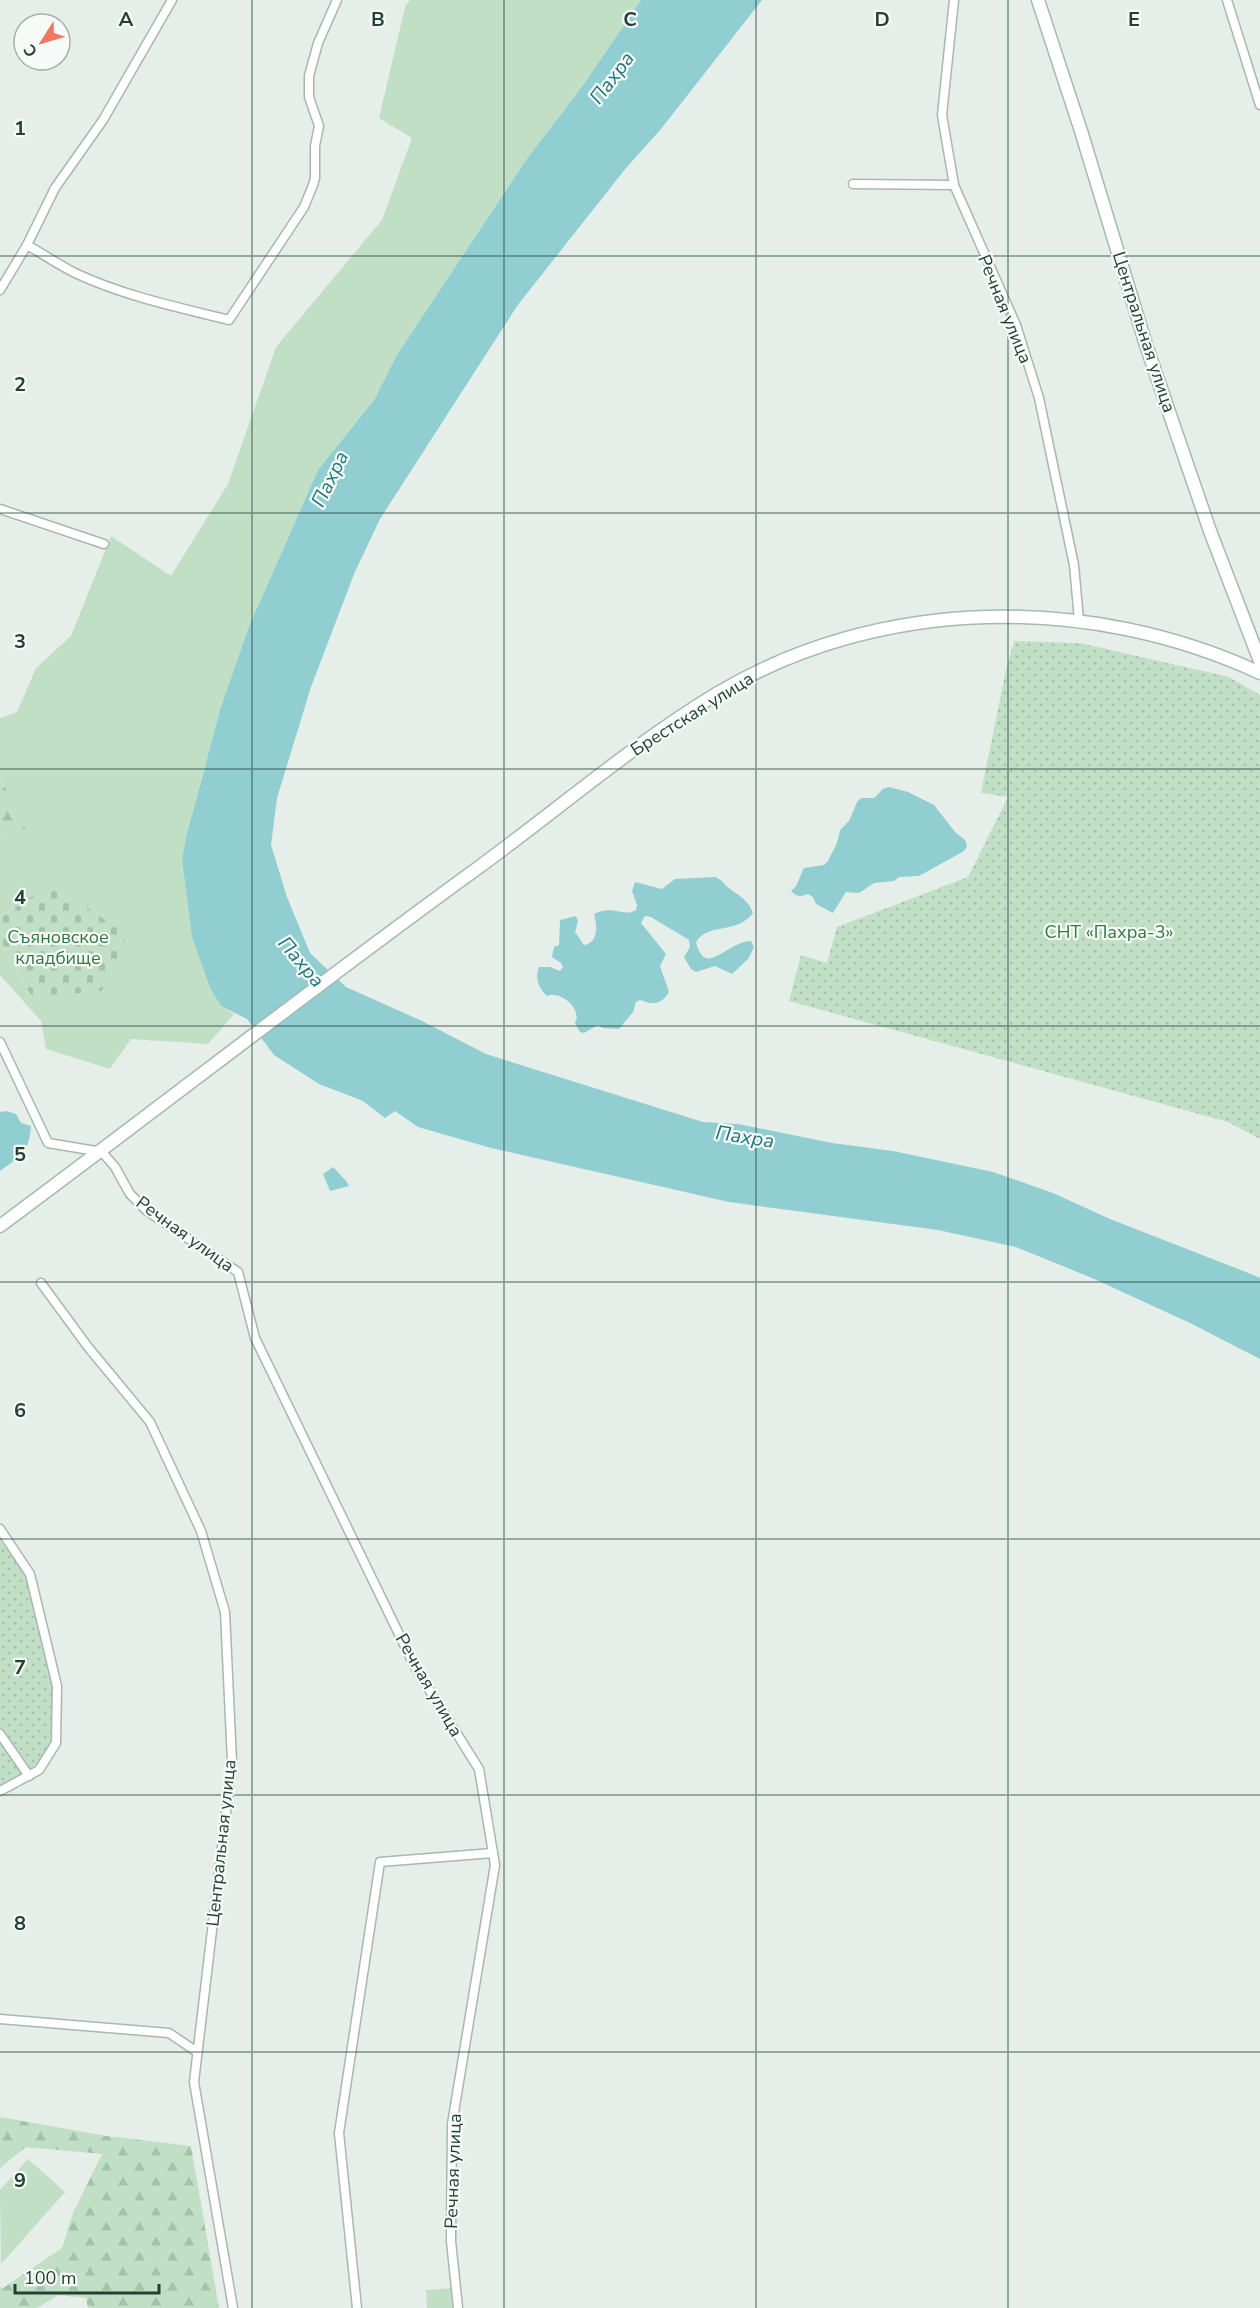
<svg xmlns="http://www.w3.org/2000/svg" width="1260" height="2308" viewBox="0 0 1260 2308" font-family="'Nunito Sans',sans-serif">
	<style>
		.green { fill: #c0dfc5 }
		.forest { fill: url(#forest-firs) }
		.cemetery { fill: url(#cemetery-stones) }
		.garden { fill: url(#garden-dots) }
		.water { fill: #90ced2 }
		.lines { fill: none; stroke-linecap: round; stroke-linejoin: round }
		.street-casing { stroke: #a8b7b0; stroke-width: 11 }
		.secondary-casing { stroke: #a4bab0; stroke-width: 15 }
		.street { stroke: #fff; stroke-width: 8 }
		.secondary { stroke: #fff; stroke-width: 12 }
		.grid { fill: none; stroke: #254136; stroke-width: 1.5; stroke-opacity: 0.55 }
		.labels { text-anchor: middle; dominant-baseline: central; stroke-width: 4.5; stroke-linejoin: round; paint-order: stroke }
		.street-label { font-size: 18px; fill: #254136; stroke: #f7fbf8 }
		.park-label { font-size: 18px; fill: #2f7744; stroke: #f7fbf8 }
		.water-label { font-size: 20px; font-style: italic; fill: #1f767c; stroke: #f7fbf8 }
		.grid-label { font-size: 20px; text-anchor: middle; font-weight: bold; fill: #254136; stroke: #f7fbf8; stroke-width: 4.5; stroke-linejoin: round; paint-order: stroke }
	</style>
	<defs>
		<pattern id="forest-firs" width="22" height="20" patternUnits="userSpaceOnUse" patternTransform="scale(1.5)"><rect width="22" height="20" fill="#c0dfc5"/><path d="M5 1l3.5 6h-7zM16 11l3.5 6h-7z" fill="#a5c1aa"/></pattern>
		<pattern id="cemetery-stones" width="16" height="16" patternUnits="userSpaceOnUse" patternTransform="scale(1.5)"><rect width="16" height="16" fill="#c0dfc5"/><path d="M2 7V4a2 2 0 0 1 4 0v3zM10 15v-3a2 2 0 0 1 4 0v3z" fill="#a5c1aa"/></pattern>
		<pattern id="garden-dots" width="8" height="8" patternUnits="userSpaceOnUse" patternTransform="scale(1.5)"><rect width="8" height="8" fill="#c0dfc5"/><path d="M2 2h.1M6 6h.1" fill="none" stroke="#a5c1aa" stroke-width="1.8" stroke-linecap="round"/></pattern>
	</defs>
	<rect width="100%" height="100%" fill="#e6eeea"/>
	<!-- green -->
	<g class="green">
		<polygon points="410,0 641,0 584,84 526,160 397,355 374,400 318,470 250,624 202,776 182,860 192,937 210,988 221,1006 234,1014 208,1044 131,1039 110,1069 46,1049 41,1021 0,975 0,940 32,997 51,883 0,918 0,834 30,827 0,779 0,718 17,712 36,668 71,636 111,536 171,576 228,484 276,347 382,220 412,138 379,118 405,7"/>
		<polygon points="28,2159 65,2192 1,2264 0,2190"/>
		<polygon points="452,2288 453,2308 427,2308 426,2290"/>
	</g>
	<!-- forest -->
	<g class="forest">
		<polygon points="0,779 31,828 0,834"/>
		<polygon points="0,2117 107,2136 191,2146 219,2308 88,2308 86,2298 59,2295 37,2308 0,2308 0,2287 3,2288 62,2248 73,2213 102,2154 26,2147 0,2168"/>
	</g>
	<!-- cemetery -->
	<polygon class="cemetery" points="51,883 127,935 102,991 32,997 0,940 0,918"/>
	<!-- garden -->
	<g class="garden">
		<polygon points="1014,641 1080,643 1229,677 1260,695 1260,1139 1228,1122 789,1001 801,955 827,963 837,927 968,877 1008,797 981,793 1006,670"/>
		<polygon points="0,1540 28,1577 53,1684 53,1740 35,1766 0,1787"/>
	</g>
	<!-- water -->
	<g class="water">
		<polygon points="641,0 762,0 661,129 626,168 517,306 380,519 354,574 311,687 277,798 271,845 287,897 310,953 346,987 422,1021 486,1054 703,1122 738,1124 832,1143 893,1151 993,1172 1053,1193 1110,1219 1251,1274 1260,1278 1260,1359 1190,1323 1092,1278 1016,1247 938,1230 729,1202 491,1148 418,1127 395,1111 385,1118 363,1101 319,1084 274,1055 247,1019 221,1006 210,988 192,937 182,860 186,838 221,707 250,624 318,470 374,400 397,355 526,160 584,84"/>
		<path d="M889,787l19,5 26,13 21,27 10,8 2,6 -3,5 -45,25 -20,1 -5,4 -20,2 -15,10 -13,-1 -13,21 -17,-9 -3,-7 -5,-3c-8,3 -11,3 -17,-3l5,-5 8,-18 20,-3 4,-4 9,-18 3,-13 9,-9 8,-19 4,-4h13l9,-9z"/>
		<path d="M715,877c7,2 9,8 15,12 10,7 18,11 23,24 -17,22 -44,9 -57,29 9,37 30,0 55,-1l3,6 -6,12 -16,15 -17,-8 -19,6 -5,-3 -7,-12 6,-10 -1,-7 -38,-23 -6,-1 -4,7 25,31 -6,12 9,26c-8,13 -15,13 -29,8l-4,2 -3,10 -14,17 -16,-1 -5,-3 -14,8 -4,-1 -5,-9c8,-14 -15,-33 -28,-27 -9,-8 -12,-18 -8,-29h11l10,4 3,-4 -2,-4 -9,-6 2,-10 5,-2 1,-25 16,-4 2,5 -3,11 9,13c15,-2 13,-20 10,-31 19,-10 29,4 42,-4l1,-5 -5,-14 3,-9 27,7 13,-10z"/>
		<path d="M6,1111l10,3 5,9 10,3c-2,27 -10,30 -31,45v-59z"/>
		<polygon points="333,1167 347,1182 349,1186 330,1191 323,1174"/>
	</g>
	<g class="lines">
		<defs>
			<g id="street">
				<polyline points="954,0 942,115 954,185 1016,325 1039,398 1074,565 1079,620"/>
				<polyline points="1227,0 1260,105"/>
				<polyline points="853,184 954,185"/>
				<path d="M27,245c16,9 32,20 48,28 49,23 102,34 154,47l75,-113 9,-22 2,-7v-32l4,-20 -10,-29v-21l9,-33 19,-43"/>
				<polyline points="0,290 27,245 55,188 103,120 172,0"/>
				<polyline points="0,509 104,544"/>
				<polyline points="0,1042 48,1143 102,1152 115,1167 130,1194 147,1211 238,1272 255,1338 415,1667 479,1769 495,1865 452,2124 451,2241 458,2308"/>
				<polyline points="41,1283 88,1347 150,1422 201,1531 225,1612 232,1762 194,2082 233,2308"/>
				<polyline points="0,1529 30,1574 57,1686 56,1743 39,1770 0,1791"/>
				<polyline points="0,1734 29,1776"/>
				<polyline points="0,2019 169,2033 197,2052"/>
				<polyline points="357,2308 339,2133 380,1862 493,1853"/>
			</g>
			<g id="secondary">
				<polyline points="1038,0 1081,131 1146,345 1210,531 1260,661"/>
				<path d="M0,1226c159,-118 315,-240 475,-356 81,-59 157,-125 243,-177 163,-97 372,-99 542,-20"/>
			</g>
		</defs>
		<!-- street casing -->
		<use href="#street" class="street-casing"/>
		<!-- secondary casing -->
		<use href="#secondary" class="secondary-casing"/>
		<!-- street -->
		<use href="#street" class="street"/>
		<!-- secondary -->
		<use href="#secondary" class="secondary"/>
	</g>
	<!-- grid -->
	<path class="grid" d="M252,0v2308M504,0v2308M756,0v2308M1008,0v2308M0,256h1260M0,513h1260M0,769h1260M0,1026h1260M0,1282h1260M0,1539h1260M0,1795h1260M0,2052h1260"/>
	<g class="labels">
		<!-- street labels -->
		<g class="street-label">
			<text transform="translate(1005 309) rotate(68)">Речная улица</text>
			<text transform="translate(1144 332) rotate(72)">Центральная улица</text>
			<text transform="translate(692 714) rotate(-32)">Брестская улица</text>
			<text transform="translate(185 1234) rotate(36)">Речная улица</text>
			<text transform="translate(429 1685) rotate(60)">Речная улица</text>
			<text transform="translate(221 1843) rotate(-84)">Центральная улица</text>
			<text transform="translate(453 2171) rotate(-88)">Речная улица</text>
		</g>
		<!-- park labels -->
		<g class="park-label">
			<text x="1109" y="932">СНТ «Пахра-3»</text>
			<text x="58" y="937">Съяновское<tspan x="58" dy="21">кладбище</tspan></text>
		</g>
		<!-- water labels -->
		<g class="water-label">
			<text transform="translate(612 78) rotate(-53)">Пахра</text>
			<text transform="translate(330 479) rotate(-64)">Пахра</text>
			<text transform="translate(301 962) rotate(50)">Пахра</text>
			<text transform="translate(745 1137) rotate(9)">Пахра</text>
		</g>
	</g>
	<g class="grid-label">
		<text x="126" y="26">A</text>
		<text x="378" y="26">B</text>
		<text x="630" y="26">C</text>
		<text x="882" y="26">D</text>
		<text x="1134" y="26">E</text>
		<text x="20" y="135">1</text>
		<text x="20" y="391">2</text>
		<text x="20" y="648">3</text>
		<text x="20" y="904">4</text>
		<text x="20" y="1161">5</text>
		<text x="20" y="1417">6</text>
		<text x="20" y="1674">7</text>
		<text x="20" y="1930">8</text>
		<text x="20" y="2187">9</text>
	</g>
	<!-- north arrow -->
	<g transform="translate(42 42) rotate(233)"><circle r="28" fill="#f7fbf8" stroke="#a3b1aa" stroke-width="1.5"/>
	<path d="M0-4.5L10 22L0 15L-10 22Z" fill="#ef7863"/>
	<text y="-9" font-size="16" font-weight="bold" text-anchor="middle" fill="#254136">С</text>
	</g>
	<!-- scale -->
	<path d="M15 2284v9h144v-9" fill="none" stroke="#254136" stroke-width="3"/>
	<text x="24" y="2284" font-size="18" fill="#254136" stroke="#f7fbf8" stroke-width="4.5" paint-order="stroke">100 m</text>
</svg>
